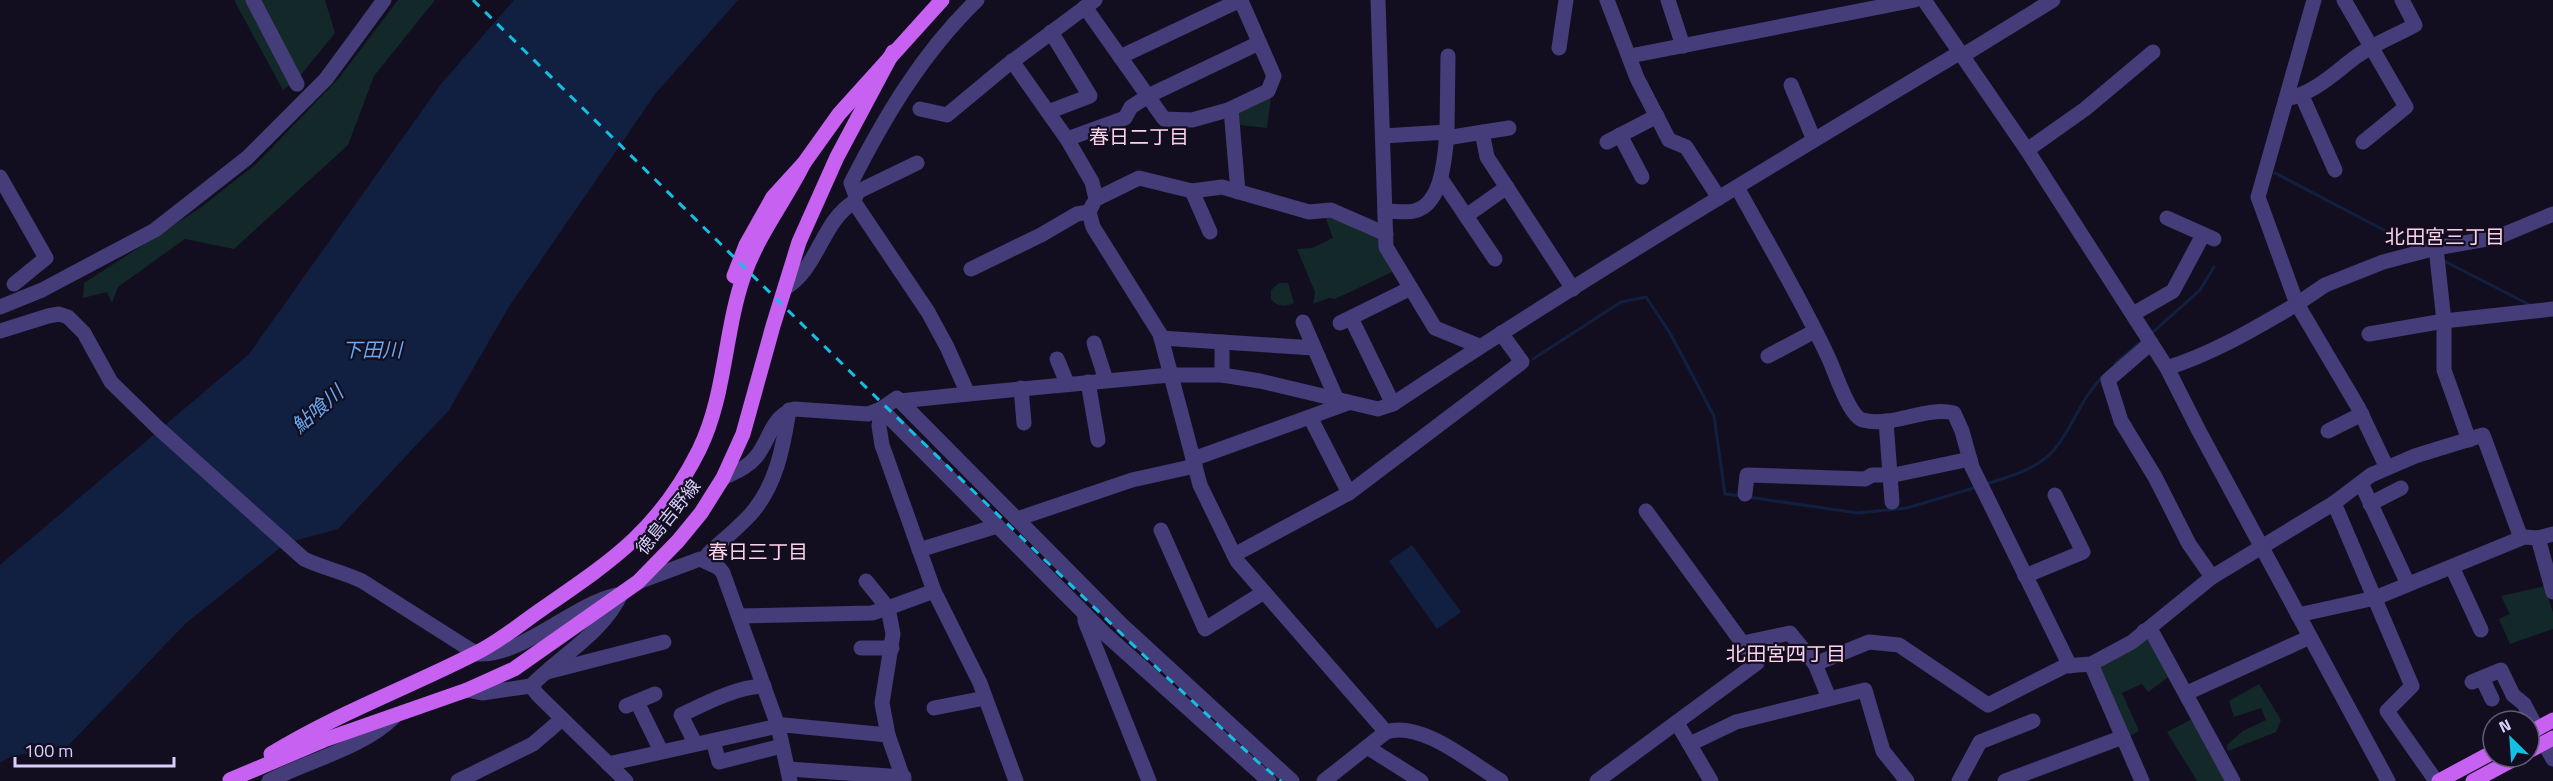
<svg xmlns="http://www.w3.org/2000/svg" width="2553" height="781" viewBox="0 0 2553 781" font-family="'Titillium Web','Noto Sans JP',sans-serif">
	<style>
		.green { fill: #122829 }
		.water { fill: #112040 }
		.lines { fill: none; stroke-linecap: round; stroke-linejoin: round }
		.stream { stroke: #112040; stroke-width: 3 }
		.minor { stroke: #443d7a; stroke-width: 15 }
		.major { stroke: #c661f2; stroke-width: 15 }
		.rail { stroke: #13c0e4; stroke-width: 3; stroke-dasharray: 9 8; stroke-linecap: butt }
		.labels { text-anchor: middle; dominant-baseline: central; stroke-width: 4.5; stroke-linejoin: round; paint-order: stroke }
		.street-label { font-size: 18px; fill: #d8d0fb; stroke: #120e1f }
		.neighbourhood-label { font-size: 20px; fill: #fbd2e9; stroke: #120e1f }
		.water-label { font-size: 20px; font-style: italic; fill: #67a8f2; stroke: #120e1f }
	</style>
	<rect width="100%" height="100%" fill="#120e1f"/>
	<!-- green -->
	<g class="green">
		<polygon points="234,0 249,0 292,83 283,90"/>
		<polygon points="260,0 325,0 335,33 299,77"/>
		<polygon points="398,0 435,0 374,76 348,145 234,249 185,239 118,287 112,303 107,292 83,298 84,283 200,208 256,164 339,78"/>
		<polygon points="1271,97 1267,128 1240,125 1238,111"/>
		<polygon points="1325,216 1382,237 1381,247 1392,272 1335,299 1329,298 1313,304 1315,292 1297,249 1312,248 1333,238"/>
		<path d="M1279,283h9l6,20c-10,4 -16,4 -23,-4v-9z"/>
		<polygon points="2545,586 2553,613 2553,629 2510,644 2499,619 2510,614 2501,596"/>
		<polygon points="2149,637 2171,675 2148,692 2142,684 2122,693 2139,731 2126,738 2096,664"/>
		<polygon points="2259,684 2281,720 2276,732 2228,751 2227,745 2243,731 2266,720 2261,708 2234,717 2229,701"/>
		<polygon points="2194,718 2227,781 2197,781 2167,732"/>
	</g>
	<!-- water -->
	<g class="water">
		<polygon points="514,0 738,0 656,93 510,305 449,410 338,529 286,543 185,624 68,746 12,756 0,763 0,565 249,354 441,84"/>
		<polygon points="1412,545 1461,612 1437,629 1389,561"/>
	</g>
	<g class="lines">
		<!-- stream -->
		<g class="stream">
			<polyline points="2275,173 2418,248"/>
			<polyline points="2442,260 2530,305"/>
			<polyline points="2152,333 2200,290 2214,267"/>
			<polyline points="1533,359 1621,302 1646,297 1670,333 1714,416 1725,494 1742,496"/>
			<polyline points="2115,364 2144,339"/>
			<path d="M1986,484c23,-7 51,-15 67,-33 19,-21 26,-50 49,-74"/>
			<polyline points="1748,497 1858,513 1907,508 1977,487"/>
		</g>
		<!-- minor -->
		<g class="minor">
			<polyline points="253,0 297,84"/>
			<path d="M977,0c-54,52 -92,116 -126,183l5,13 -2,6 74,110 19,35 21,47 202,-19h52l38,6 118,28 15,-5c185,-123 376,-237 566,-351"/>
			<polyline points="1378,0 1386,247 1435,328 1479,346"/>
			<polyline points="1607,0 1637,78 1669,140 1686,147 1719,198"/>
			<polyline points="1668,0 1683,46"/>
			<polyline points="1924,0 2027,150 2167,368 2199,431 2388,781"/>
			<polyline points="2344,0 2406,107 2363,142"/>
			<polyline points="1085,7 1164,119 1192,120 1228,110 1268,91 1274,76 1242,3 1234,3 1120,57"/>
			<polyline points="1559,48 1566,0"/>
			<polyline points="1630,56 1915,0"/>
			<polyline points="1962,56 2053,0"/>
			<polyline points="1012,61 1067,139 1125,118 1131,107 1148,96 1259,43"/>
			<polyline points="1791,85 1814,140"/>
			<polyline points="2302,96 2335,170"/>
			<path d="M2286,99c28,-6 46,-24 67,-40 18,-14 42,-23 62,-34l-13,-25"/>
			<polyline points="920,109 947,115 1006,66 1095,0"/>
			<polyline points="1231,109 1238,192"/>
			<polyline points="1048,112 1090,96 1051,32"/>
			<polyline points="1447,132 1448,56"/>
			<polyline points="1482,132 1487,157 1573,289"/>
			<polyline points="1620,135 1642,177"/>
			<path d="M1383,136l64,-4c-2,23 -4,73 -33,79 -8,2 -20,0 -29,0"/>
			<polyline points="1446,138 1509,128"/>
			<polyline points="1067,139 1092,182 1096,199 1139,178 1192,191 1222,187 1309,212 1331,210 1386,234"/>
			<polyline points="1607,142 1657,116"/>
			<polyline points="2027,150 2085,109 2153,52"/>
			<polyline points="0,177 46,258 14,284"/>
			<polyline points="1441,179 1495,259"/>
			<path d="M1737,187c31,57 66,115 93,174 6,14 20,56 33,59 30,8 61,-14 91,-7l8,18 10,36 98,199"/>
			<polyline points="1192,191 1210,232"/>
			<polyline points="855,193 917,163"/>
			<polyline points="1089,212 1093,227 1160,334 1200,485 1237,561 1386,732"/>
			<polyline points="1466,216 1507,187"/>
			<polyline points="2167,218 2214,239"/>
			<polyline points="2436,248 2444,321 2444,370 2469,440"/>
			<polyline points="971,269 1041,235 1077,214 1089,212 1093,204"/>
			<path d="M785,288c33,-19 37,-67 69,-86"/>
			<polyline points="0,307 42,290 155,230 247,158 326,79 384,0"/>
			<polyline points="2133,314 2173,291 2203,235"/>
			<polyline points="1351,318 1393,404"/>
			<polyline points="1303,322 1337,400"/>
			<polyline points="1340,323 1411,288"/>
			<path d="M0,331l48,-15 11,-2 9,3 16,16 27,49 46,45 147,132c19,9 39,13 58,22l115,73c45,3 95,-49 139,-59"/>
			<polyline points="2369,334 2444,321 2553,309"/>
			<polyline points="1161,338 1314,348"/>
			<polyline points="1094,343 1106,380"/>
			<polyline points="2151,343 2108,380 2121,421 2155,477 2189,544 2212,577"/>
			<polyline points="1768,356 1815,331"/>
			<polyline points="1057,359 1067,383"/>
			<path d="M2167,368c47,-15 87,-39 130,-64l-39,-107 56,-197"/>
			<polyline points="1222,375 1222,342"/>
			<polyline points="1088,382 1098,440"/>
			<polyline points="1021,388 1024,423"/>
			<polyline points="900,401 968,394"/>
			<polyline points="881,409 1104,633 1269,781"/>
			<polyline points="881,409 879,426 882,445 934,591 980,683 1016,781"/>
			<polyline points="1310,417 1349,493"/>
			<polyline points="1886,421 1892,502"/>
			<polyline points="2328,431 2362,414"/>
			<polyline points="1193,459 1348,403"/>
			<polyline points="2387,468 2358,407 2297,304 2325,285 2383,262 2436,248 2498,237 2553,214"/>
			<path d="M723,478c12,-6 24,-10 33,-21 14,-17 15,-40 38,-48l74,5 13,-5 16,-11 225,227 170,156"/>
			<polyline points="2361,483 2408,584"/>
			<polyline points="1745,494 1747,475 1865,479 1872,475 1894,475 1970,459"/>
			<polyline points="2334,503 2412,686 2387,711 2436,781"/>
			<polyline points="2370,504 2401,488"/>
			<polyline points="1017,519 1132,480 1195,466"/>
			<polyline points="1161,530 1205,629 1264,592"/>
			<polyline points="2538,538 2553,592"/>
			<polyline points="919,550 997,526"/>
			<path d="M708,554c14,-13 29,-25 42,-39 26,-29 33,-67 39,-105"/>
			<polyline points="1234,555 1349,493 1522,362 1501,333"/>
			<polyline points="2452,567 2481,630"/>
			<polyline points="2025,576 2083,552 2055,495"/>
			<polyline points="638,582 700,559 719,568 723,573 778,726 784,725 888,735 882,703 893,634 888,608 934,591"/>
			<path d="M621,594c-19,40 -60,61 -90,92l7,9 88,86"/>
			<polyline points="1085,614 1085,621 1149,781"/>
			<polyline points="2298,615 2375,598 2524,537 2538,538 2553,534"/>
			<polyline points="740,616 872,613 888,608 866,581"/>
			<polyline points="2144,631 2152,632 2233,781"/>
			<polyline points="1743,643 1790,633 1815,664"/>
			<polyline points="861,648 892,648"/>
			<polyline points="2091,664 2142,781"/>
			<polyline points="547,672 664,642"/>
			<polyline points="2482,678 2492,699"/>
			<polyline points="2472,682 2501,670 2513,695 2524,704 2537,729"/>
			<polyline points="467,690 482,693 531,686"/>
			<polyline points="2187,693 2310,637"/>
			<polyline points="1829,698 1815,664 1869,642 1899,645 1988,705 2065,666 2091,664 2132,642 2212,577 2334,503 2371,475 2415,456 2483,435 2521,538"/>
			<polyline points="637,702 661,751"/>
			<polyline points="626,706 655,694"/>
			<polyline points="934,708 985,698"/>
			<polyline points="1677,723 1711,781"/>
			<polyline points="888,735 904,781"/>
			<polyline points="713,741 719,762 782,746"/>
			<path d="M695,743l-14,-28c25,-12 55,-28 83,-29"/>
			<polyline points="2544,743 2553,759"/>
			<polyline points="1690,744 1736,722 1865,690 1883,751 1907,781"/>
			<polyline points="1367,747 1421,781"/>
			<polyline points="608,764 778,726 790,781"/>
			<polyline points="788,769 904,777"/>
			<path d="M269,781c40,-21 92,-32 125,-64"/>
			<polyline points="458,781 533,744 562,719"/>
			<path d="M1324,781l62,-49c35,-12 85,31 115,49"/>
			<polyline points="1597,781 1757,663 1646,511"/>
			<polyline points="1959,781 1980,742 2033,721"/>
			<polyline points="2005,781 2123,737"/>
		</g>
		<!-- major -->
		<g class="major">
			<polyline points="734,276 746,245 773,197 804,163 839,114 942,0"/>
			<polyline points="2529,733 2553,720"/>
			<polyline points="2529,751 2553,738"/>
			<path d="M271,754c65,-40 136,-66 203,-100 24,-11 46,-30 68,-45 71,-49 117,-79 157,-159 27,-55 25,-118 45,-175 14,-40 41,-74 60,-112"/>
			<polyline points="230,780 324,740 467,690 514,669 638,582 678,541 701,513 723,478 743,434 773,326 799,242 837,157 893,52"/>
			<polyline points="2439,781 2493,752"/>
			<polyline points="2473,781 2518,757"/>
		</g>
		<!-- rail -->
		<polyline class="rail" points="473,0 882,403 1158,669 1258,762 1281,781"/>
	</g>
	<g class="labels">
		<!-- street labels -->
		<g class="street-label">
			<text transform="translate(668 517) rotate(-51)">徳島吉野線</text>
		</g>
		<!-- neighbourhood labels -->
		<g class="neighbourhood-label">
			<text x="1139" y="136">春日二丁目</text>
			<text x="2445" y="236">北田宮三丁目</text>
			<text x="758" y="551">春日三丁目</text>
			<text x="1786" y="653">北田宮四丁目</text>
		</g>
		<!-- water labels -->
		<g class="water-label">
			<text x="372" y="349">下田川</text>
			<text transform="translate(317 409) rotate(-41)">鮎喰川</text>
		</g>
	</g>
	<!-- north arrow -->
	<g transform="translate(2511 739) rotate(335)"><circle r="28" fill="#120e1f" stroke="#615c77" stroke-width="1.5"/>
	<path d="M0-4.5L10 22L0 15L-10 22Z" fill="#13c0e4"/>
	<text y="-9" font-size="16" font-weight="bold" text-anchor="middle" fill="#d8d0fb">N</text>
	</g>
	<!-- scale -->
	<path d="M15 757v9h159v-9" fill="none" stroke="#d8d0fb" stroke-width="3"/>
	<text x="24" y="757" font-size="18" fill="#d8d0fb" stroke="#120e1f" stroke-width="4.5" paint-order="stroke">100 m</text>
</svg>
